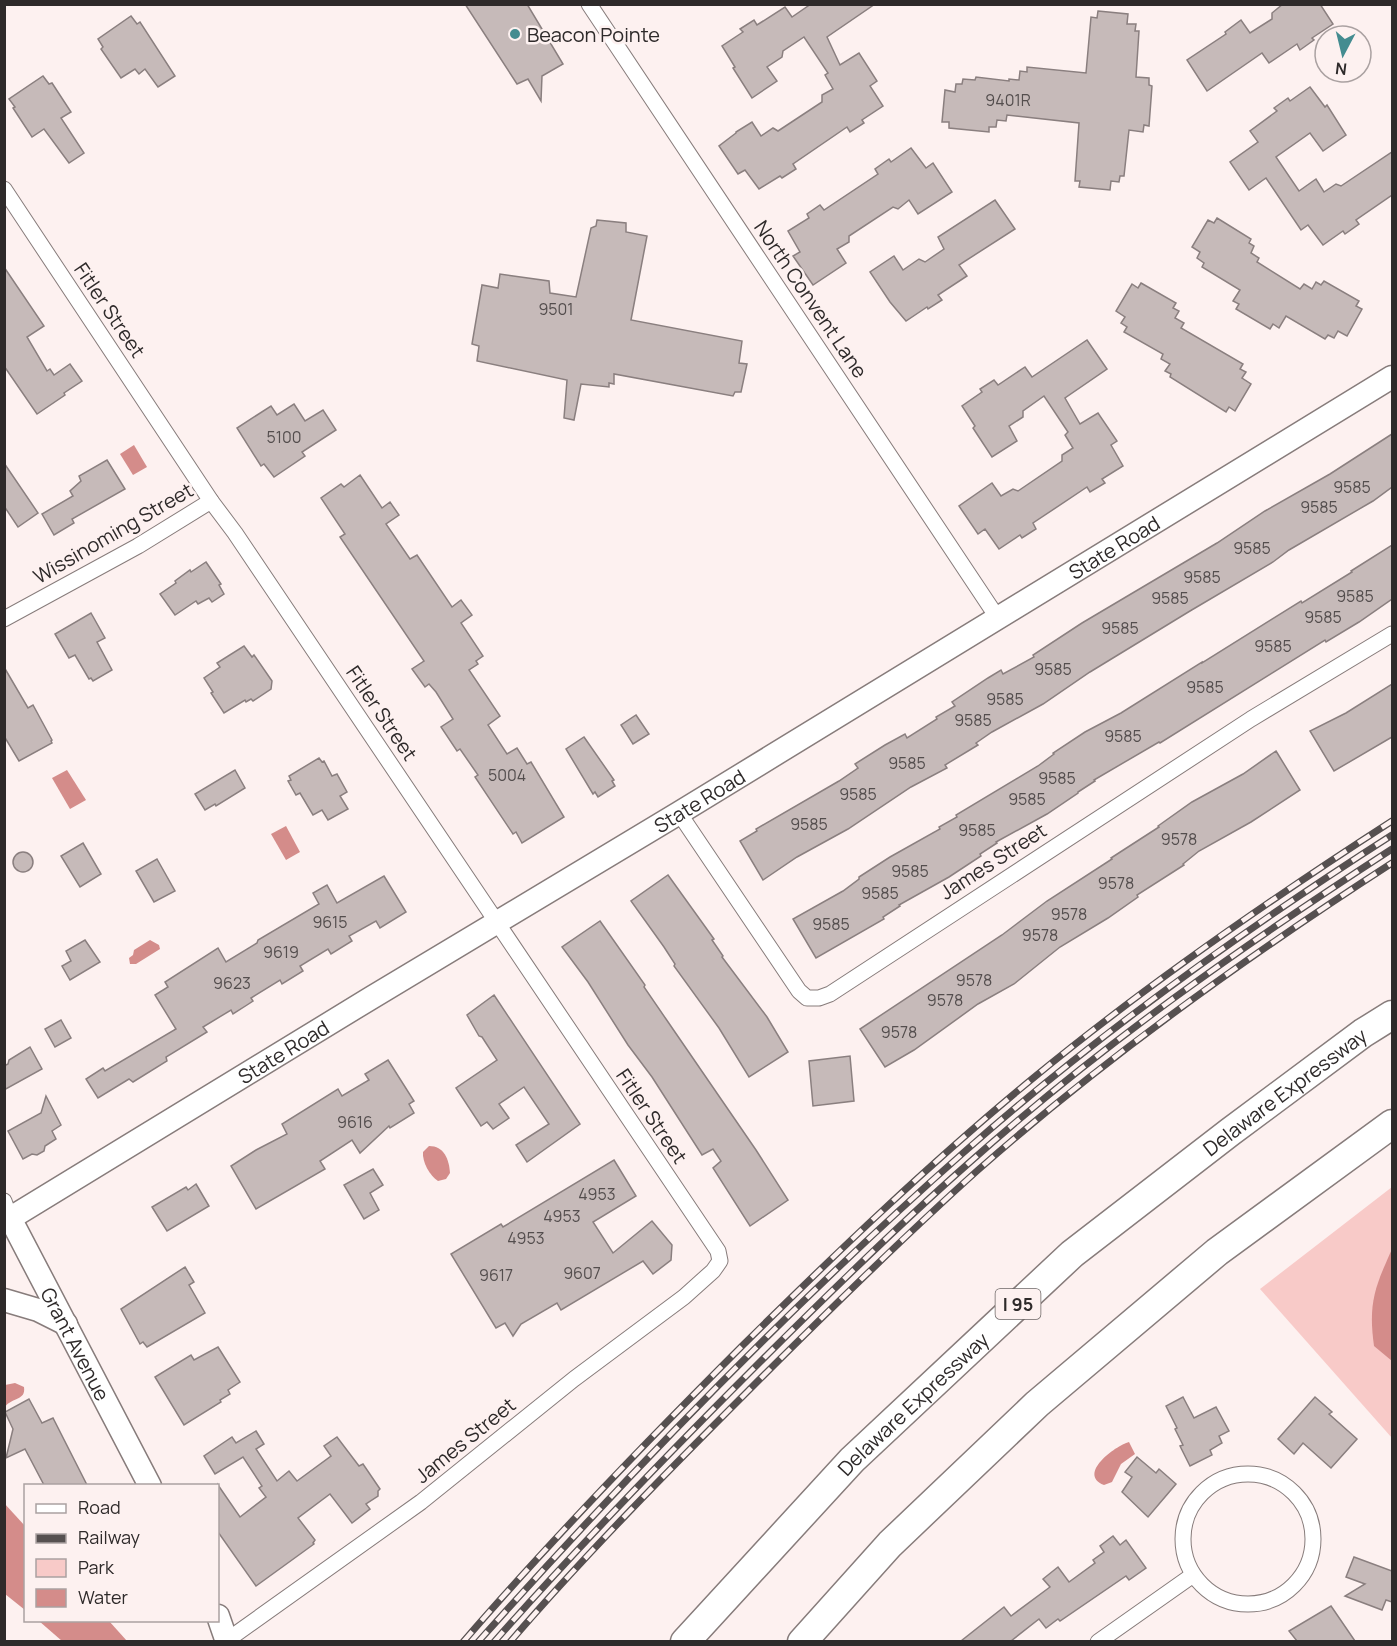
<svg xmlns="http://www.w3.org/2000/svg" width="1397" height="1646" viewBox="0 0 1397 1646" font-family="Manrope,sans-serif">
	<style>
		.green { fill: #f8cac8 }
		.water { fill: #d48c8a }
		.building { fill: #c6bab9; stroke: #8a7f7f; stroke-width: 1.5 }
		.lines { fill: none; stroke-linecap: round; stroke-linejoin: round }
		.street-casing { stroke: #877c7b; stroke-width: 17 }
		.secondary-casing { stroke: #877c7b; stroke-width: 25 }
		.highway-casing { stroke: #877c7b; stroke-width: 31 }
		.street { stroke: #fff; stroke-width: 15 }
		.secondary { stroke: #fff; stroke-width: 22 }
		.highway { stroke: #fff; stroke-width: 28 }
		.rail-casing { stroke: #565050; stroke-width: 7 }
		.rail { stroke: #fdf1f0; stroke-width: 4.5; stroke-dasharray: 14; stroke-linecap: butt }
		.poi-dot { fill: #448c90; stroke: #fdf1f0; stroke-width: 2 }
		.labels { text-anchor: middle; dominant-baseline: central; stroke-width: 5; stroke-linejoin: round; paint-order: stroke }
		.number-label { font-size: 16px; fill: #544e4e }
		.shield { fill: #fdf1f0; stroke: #6c6665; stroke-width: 1.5 }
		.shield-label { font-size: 18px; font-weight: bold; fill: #2e2a2a }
		.poi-label { font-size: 20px; fill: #2e2a2a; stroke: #fdf1f0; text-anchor: start }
		.street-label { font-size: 20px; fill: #2e2a2a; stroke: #fdf1f0 }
	</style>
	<rect width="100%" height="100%" fill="#fdf1f0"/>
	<!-- green -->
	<polygon class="green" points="1392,1187 1392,1438 1260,1289"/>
	<!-- water -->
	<g class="water">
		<polygon points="134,445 147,467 133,475 120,454"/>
		<polygon points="67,770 86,800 70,809 52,778"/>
		<polygon points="286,826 300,852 286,860 271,834"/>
		<polygon points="150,940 159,945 160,949 136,964 130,964 129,958 133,955 134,950"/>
		<path d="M429,1146c15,0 20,13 21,27l-4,6 -8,2c-8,-5 -16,-19 -15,-29z"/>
		<path d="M1392,1249v112l-18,-15c-6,-43 1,-59 18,-97z"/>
		<path d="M15,1383l9,4c2,14 -12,10 -19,20v-22z"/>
		<path d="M1129,1442l6,12 -14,10 -9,18 -8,3c-27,-11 11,-39 25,-43z"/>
		<polygon points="4,1503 25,1526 25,1610 5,1594"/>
		<polygon points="39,1621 109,1621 127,1641 62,1641"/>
	</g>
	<!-- building -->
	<g class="building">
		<polygon points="465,4 527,4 563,64 542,76 541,101 528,79 517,84"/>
		<polygon points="811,4 875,4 827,37 840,65 859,53 877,81 870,86 883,106 862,120 864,123 850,132 847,127 793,164 796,169 782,178 780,176 759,189 745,170 738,174 719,146 736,133 736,132 752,122 761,136 773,128 778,131 822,102 822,95 833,89 825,75 828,73 804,37 783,51 782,57 767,67 777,81 752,98 733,68 735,67 722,46 743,32 740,29 754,20 757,25 785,7 792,17"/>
		<polygon points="1283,4 1320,4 1333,24 1312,38 1314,40 1300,50 1297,44 1269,63 1262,53 1207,91 1187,60 1226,34 1225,32 1241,20 1250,33 1272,19 1272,13"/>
		<polygon points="1098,11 1128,14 1127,24 1136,24 1135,31 1139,31 1136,77 1149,78 1149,85 1152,86 1149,126 1144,125 1143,132 1129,130 1124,176 1120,176 1119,182 1111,181 1110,190 1079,187 1080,181 1075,181 1079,123 1007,115 1006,121 997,120 996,127 989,127 989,132 949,128 949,122 942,122 945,90 955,92 956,84 962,84 963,79 975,80 976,77 1009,81 1009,79 1019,80 1020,71 1027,72 1027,67 1086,73 1091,17 1097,18"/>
		<polygon points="131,16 137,24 140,22 175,76 158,87 145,69 139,74 135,69 121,78 101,49 103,47 98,39"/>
		<polygon points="43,76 49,84 52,83 71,112 61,118 84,153 69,163 44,129 32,137 13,108 15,107 9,99"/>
		<polygon points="1310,87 1325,107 1327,105 1346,135 1323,151 1310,133 1276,157 1299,191 1316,179 1324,192 1336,184 1341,186 1392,152 1392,195 1356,220 1359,224 1345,234 1343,231 1323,245 1308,225 1301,230 1266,178 1249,190 1230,162 1258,142 1250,131 1277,111 1274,108 1288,98 1290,101"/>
		<polygon points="911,148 926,168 933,163 952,192 918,214 909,200 898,209 893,207 849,236 849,242 837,249 846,263 813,285 793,256 800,252 788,231 809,218 807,214 820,205 824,210 878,174 875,169 889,159 891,162"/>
		<polygon points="995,200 1015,229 959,265 967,276 938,295 942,300 928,309 927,307 906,321 890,302 870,272 894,256 903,270 919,259 925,262 944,249 938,237"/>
		<polygon points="1217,218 1251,239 1249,243 1254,246 1251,253 1259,258 1257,262 1300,289 1304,284 1312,289 1316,282 1321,285 1324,281 1359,301 1356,306 1362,309 1347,336 1338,331 1334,338 1328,335 1325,339 1286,316 1279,328 1273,324 1270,329 1236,309 1239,304 1233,301 1240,290 1202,267 1204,263 1197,258 1200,252 1192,247 1208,220 1214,223"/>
		<polygon points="597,220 626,223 626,232 647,236 631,320 742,341 739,363 747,364 741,392 735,392 733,396 614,374 614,384 609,383 609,387 581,384 574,420 564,418 567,380 477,361 479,346 472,344 482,285 498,288 500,274 549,281 550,293 576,297 591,228 596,226"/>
		<polygon points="4,267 44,326 27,337 47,371 50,369 54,375 70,364 82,381 64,393 65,395 37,414 4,366"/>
		<polygon points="1141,283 1176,303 1173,308 1179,311 1175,318 1184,323 1181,328 1243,364 1240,369 1246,372 1242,378 1251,384 1235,411 1229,407 1226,412 1170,377 1171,374 1165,371 1170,364 1161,359 1163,354 1124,332 1127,327 1121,323 1125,317 1116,311 1132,284 1138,288"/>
		<polygon points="1087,340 1107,369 1065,398 1080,424 1098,413 1117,441 1111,445 1123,466 1102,479 1105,483 1090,492 1087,487 1033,523 1036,529 1022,538 1020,535 999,549 985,529 978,534 959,506 992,483 1001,496 1013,489 1018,491 1062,461 1062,455 1073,448 1065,435 1068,432 1044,396 1023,411 1023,417 1009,426 1017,441 992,457 973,428 975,426 962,406 982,392 980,389 994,380 998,385 1025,367 1032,377"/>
		<polygon points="294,404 305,421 323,410 336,430 302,452 305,456 274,477 264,464 261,466 237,428 271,406 277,415"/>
		<polygon points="1392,434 1392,487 1373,501 1289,550 1273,562 1190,611 1090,672 1043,704 992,732 976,743 978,745 945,765 947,768 911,787 848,829 797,857 763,880 740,841 757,831 756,829 839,781 858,768 855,764 885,745 905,734 907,738 937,719 936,717 955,706 952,702 988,678 1001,670 1003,674 1034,657 1033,655 1082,623 1217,543 1265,511 1330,474"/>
		<polygon points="107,460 125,489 72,519 74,523 54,535 42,514 73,496 70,491 81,481 79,476"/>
		<polygon points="4,463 38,513 18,527 4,506"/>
		<polygon points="360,475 382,508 390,502 399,515 386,524 410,559 417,555 452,607 461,600 472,615 461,623 483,656 476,661 478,664 469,670 500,716 488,725 507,754 517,748 527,764 531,762 564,817 522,843 516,832 513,834 475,777 478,775 460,749 457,751 441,727 453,719 436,692 429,684 425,687 412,669 424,661 340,537 345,534 321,498 341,484 344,487"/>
		<polygon points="1392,545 1392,599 1359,622 1326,642 1325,640 1160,743 1159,742 1094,780 1095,781 1078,792 1078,793 1047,814 996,842 997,843 980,854 981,856 949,877 899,905 900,906 883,917 884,919 816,958 793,919 843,891 859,879 859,877 890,857 940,829 939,827 957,817 956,815 1038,766 1054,754 1053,753 1085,732 1121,713 1202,662 1202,663 1301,601 1302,603 1352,572 1351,571"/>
		<polygon points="206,562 221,584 219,585 224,594 212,602 209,598 198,604 196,601 175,615 160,594 176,583 175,581 190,570 191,572"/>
		<polygon points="91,613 105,638 97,642 112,670 93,681 91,678 89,679 75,655 69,658 55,634"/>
		<polygon points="244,646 252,657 254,655 272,681 271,689 253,701 251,699 246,702 245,700 224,713 211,693 213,692 204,678 220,667 217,663"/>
		<polygon points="4,667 28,708 33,705 52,740 51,741 52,743 19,761 4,736"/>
		<polygon points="1392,684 1392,737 1334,771 1310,731 1346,713"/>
		<polygon points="636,715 649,734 633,744 621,725"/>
		<polygon points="584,737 614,780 612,781 615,786 598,797 595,792 593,794 566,749"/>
		<polygon points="1276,751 1300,790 1251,822 1199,851 1183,864 1184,865 1137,895 1138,897 1108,918 1060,947 1014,984 978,1004 914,1050 885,1067 860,1029 1002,935 1047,901 1112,859 1111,858 1159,827 1158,826 1192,802 1243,774"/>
		<polygon points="319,758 322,762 324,761 332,776 337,774 347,792 340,796 348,809 328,820 322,810 313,815 300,793 296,795 288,781 291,780 289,776"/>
		<polygon points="235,770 245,788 216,806 215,804 205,810 195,794"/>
		<polygon points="83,843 101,874 80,887 61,856"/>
		<circle cx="23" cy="862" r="10"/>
		<polygon points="157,859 175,891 154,902 136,871"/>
		<polygon points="668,875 714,939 712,940 723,956 722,957 767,1017 788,1052 749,1077 719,1028 674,966 675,964 664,947 631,901"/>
		<polygon points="384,876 406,912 380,928 376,921 349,936 352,941 331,954 328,949 300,966 303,971 282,984 280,980 251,998 253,1001 247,1005 233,1014 231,1010 203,1027 207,1032 166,1057 167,1061 133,1082 129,1079 98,1098 86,1079 103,1068 105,1071 176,1029 155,995 168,987 165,982 218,948 226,962 257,943 258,940 319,904 313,893 327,885 337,903"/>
		<polygon points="600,921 645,985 644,987 666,1019 756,1150 788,1200 750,1226 713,1168 721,1161 713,1149 702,1155 652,1077 628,1045 588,982 562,947"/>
		<polygon points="85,940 100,962 70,980 62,966 71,961 66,951"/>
		<polygon points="494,995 580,1124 527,1162 516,1145 549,1124 524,1087 499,1104 509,1118 493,1129 487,1122 481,1126 456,1088 497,1060 482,1037 479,1036 467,1015"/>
		<polygon points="61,1020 71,1038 55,1047 45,1029"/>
		<polygon points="30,1047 42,1069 4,1090 4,1066 8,1064 9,1060"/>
		<polygon points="850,1056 854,1101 813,1106 809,1061"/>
		<polygon points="388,1060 414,1101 409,1104 414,1113 390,1128 389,1126 360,1153 352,1140 320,1161 325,1169 256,1209 231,1166 256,1150 287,1134 282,1124 338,1089 342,1096 369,1080 365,1074"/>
		<polygon points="46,1096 61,1125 52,1131 56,1139 45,1146 44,1151 37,1155 32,1154 23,1159 8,1131 41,1113"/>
		<polygon points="614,1160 636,1196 593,1222 613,1253 652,1221 672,1245 671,1260 653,1274 643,1261 561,1310 557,1303 521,1324 513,1336 505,1323 496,1328 451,1254 501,1224 503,1227"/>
		<polygon points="373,1169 383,1185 370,1193 379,1210 364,1219 344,1185"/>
		<polygon points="196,1184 209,1206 167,1231 152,1207 186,1187 188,1190"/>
		<polygon points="185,1267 194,1282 189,1285 205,1313 147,1347 143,1342 140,1344 121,1309"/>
		<polygon points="218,1347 240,1382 228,1390 230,1394 220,1400 221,1402 184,1425 155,1377 191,1355 194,1360"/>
		<polygon points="1183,1397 1194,1418 1216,1407 1229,1431 1219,1436 1222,1443 1210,1450 1212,1455 1190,1466 1180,1446 1183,1445 1175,1429 1177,1428 1166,1406"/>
		<polygon points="1315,1397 1332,1412 1329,1414 1357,1439 1331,1468 1303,1443 1294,1454 1278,1439"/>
		<polygon points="29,1399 42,1423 53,1418 87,1485 44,1485 25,1449 6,1458 13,1429 5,1412"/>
		<polygon points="256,1431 264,1444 256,1449 277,1481 289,1471 297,1481 331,1456 324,1446 337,1437 359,1466 363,1464 380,1489 378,1491 378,1496 366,1504 370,1509 352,1523 330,1494 298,1518 315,1540 313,1543 314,1544 256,1586 218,1532 218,1485 240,1517 266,1497 259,1488 262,1486 243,1457 215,1474 204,1456 232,1437 236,1443"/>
		<polygon points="1137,1457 1156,1473 1159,1469 1176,1484 1148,1517 1122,1492 1132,1477 1125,1472"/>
		<polygon points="1113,1536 1120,1545 1126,1540 1146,1568 1129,1580 1126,1576 1060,1621 1058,1619 1046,1628 1039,1619 1011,1641 961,1641 1004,1607 1011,1616 1050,1587 1043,1579 1058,1567 1069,1582 1095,1563 1093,1560 1104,1552 1100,1546"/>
		<polygon points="1354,1557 1392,1571 1392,1602 1386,1600 1382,1610 1345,1596 1365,1584 1346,1577"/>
		<polygon points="1331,1606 1355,1641 1297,1641 1289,1631"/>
	</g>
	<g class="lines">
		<defs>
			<g id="street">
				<polyline points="589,4 997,617"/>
				<polyline points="4,189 211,501 235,533 718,1251 720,1261 713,1271 684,1297 574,1379 421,1502 226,1641"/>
				<polyline points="4,619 138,546 211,501"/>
				<polyline points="679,813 799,991 807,998 819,998 830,994 1251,719 1392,634"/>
				<polyline points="4,1201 10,1218"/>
				<circle cx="1248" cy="1539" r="65"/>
				<polyline points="1098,1642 1193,1575"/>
			</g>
			<g id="secondary">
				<path id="s1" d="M10,1218l140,268"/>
				<path id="s2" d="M4,1222l367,-224 308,-185 713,-436"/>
				<polyline points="4,1300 38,1310 66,1324"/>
				<polyline points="218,1616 227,1642"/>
			</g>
			<g id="highway">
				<path id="s3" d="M685,1642l167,-182 220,-206 158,-122 133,-99 29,-18"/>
				<polyline points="802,1642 890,1544 1037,1404 1217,1252 1392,1124"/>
			</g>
		</defs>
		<!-- street casing -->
		<use href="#street" class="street-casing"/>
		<!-- secondary casing -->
		<use href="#secondary" class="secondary-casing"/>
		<!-- highway casing -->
		<use href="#highway" class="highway-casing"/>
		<!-- street -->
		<use href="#street" class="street"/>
		<!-- secondary -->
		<use href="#secondary" class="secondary"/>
		<!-- highway -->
		<use href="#highway" class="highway"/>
		<defs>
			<g id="rail">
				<path d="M463,1642c89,-103 183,-200 279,-296 93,-92 188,-183 290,-267 114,-94 236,-178 360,-258"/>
				<path d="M478,1642c152,-170 314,-338 485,-489 133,-118 279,-222 429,-318"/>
				<path d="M494,1642c83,-94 170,-184 258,-272 71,-71 143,-142 218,-208 131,-117 275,-218 422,-313"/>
				<path d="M510,1642c75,-87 156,-169 237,-250 75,-75 152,-151 231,-222 129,-114 270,-214 414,-307"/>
			</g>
		</defs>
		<!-- rail casing -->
		<use href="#rail" class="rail-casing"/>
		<!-- rail -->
		<use href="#rail" class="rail"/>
	</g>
	<!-- markers -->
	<circle class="poi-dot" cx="515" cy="34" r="6"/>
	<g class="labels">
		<!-- number labels -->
		<g class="number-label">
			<text x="1008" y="100">9401R</text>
			<text x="556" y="309">9501</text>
			<text x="284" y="437">5100</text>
			<text x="1352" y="487">9585</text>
			<text x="1319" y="507">9585</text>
			<text x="1252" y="548">9585</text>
			<text x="1202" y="577">9585</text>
			<text x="1355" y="596">9585</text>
			<text x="1170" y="598">9585</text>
			<text x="1323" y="617">9585</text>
			<text x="1120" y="628">9585</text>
			<text x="1273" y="646">9585</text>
			<text x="1053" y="669">9585</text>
			<text x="1205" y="687">9585</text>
			<text x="1005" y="699">9585</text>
			<text x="973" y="720">9585</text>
			<text x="1123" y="736">9585</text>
			<text x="907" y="763">9585</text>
			<text x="507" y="775">5004</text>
			<text x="1057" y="778">9585</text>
			<text x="858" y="794">9585</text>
			<text x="1027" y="799">9585</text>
			<text x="809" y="824">9585</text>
			<text x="977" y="830">9585</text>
			<text x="1179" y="839">9578</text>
			<text x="910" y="871">9585</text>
			<text x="1116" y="883">9578</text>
			<text x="880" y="893">9585</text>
			<text x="1069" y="914">9578</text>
			<text x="330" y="922">9615</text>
			<text x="831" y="924">9585</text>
			<text x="1040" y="935">9578</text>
			<text x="281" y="952">9619</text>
			<text x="974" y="980">9578</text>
			<text x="232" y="983">9623</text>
			<text x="945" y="1000">9578</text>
			<text x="899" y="1032">9578</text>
			<text x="355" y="1122">9616</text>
			<text x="597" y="1194">4953</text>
			<text x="562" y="1216">4953</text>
			<text x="526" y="1238">4953</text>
			<text x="582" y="1273">9607</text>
			<text x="496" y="1275">9617</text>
		</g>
		<!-- shield labels -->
		<rect class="shield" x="995.5" y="1289" width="45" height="30" rx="4.5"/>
		<g class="shield-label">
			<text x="1018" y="1304">I 95</text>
		</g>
		<!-- poi labels -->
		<g class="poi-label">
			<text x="527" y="34">Beacon Pointe</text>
		</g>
		<!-- street labels -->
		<g class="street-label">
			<text transform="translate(811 299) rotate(56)">North Convent Lane</text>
			<text transform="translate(110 310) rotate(56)">Fitler Street</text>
			<text transform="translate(113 533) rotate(-30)">Wissinoming Street</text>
			<text stroke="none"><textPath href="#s2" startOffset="1299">State Road</textPath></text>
			<text transform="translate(382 713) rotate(56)">Fitler Street</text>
			<text stroke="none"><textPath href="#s2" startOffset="813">State Road</textPath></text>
			<text transform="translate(993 861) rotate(-33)">James Street</text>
			<text stroke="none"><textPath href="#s2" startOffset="327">State Road</textPath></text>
			<text stroke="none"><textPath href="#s3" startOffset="816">Delaware Expressway</textPath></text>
			<text transform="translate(652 1116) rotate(56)">Fitler Street</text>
			<text stroke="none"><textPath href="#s1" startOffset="142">Grant Avenue</textPath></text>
			<text stroke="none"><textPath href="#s3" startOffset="330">Delaware Expressway</textPath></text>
			<text transform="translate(465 1440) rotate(-39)">James Street</text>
		</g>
	</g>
	<!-- border -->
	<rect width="1397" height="1646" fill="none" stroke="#2e2a2a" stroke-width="12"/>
	<!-- legend -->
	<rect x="24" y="1484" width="195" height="138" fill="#fdf1f0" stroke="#aaa1a1" stroke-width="1.5"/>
	<rect x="36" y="1504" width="30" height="9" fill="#ffffff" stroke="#aaa1a1" stroke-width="1.5"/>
	<text x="78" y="1514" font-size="18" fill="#2e2a2a">Road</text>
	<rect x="36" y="1534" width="30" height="9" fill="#565050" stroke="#aaa1a1" stroke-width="1.5"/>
	<text x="78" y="1544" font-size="18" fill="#2e2a2a">Railway</text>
	<rect x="36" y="1559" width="30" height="18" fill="#f8cac8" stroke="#aaa1a1" stroke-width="1.5"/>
	<text x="78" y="1574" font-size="18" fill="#2e2a2a">Park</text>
	<rect x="36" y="1589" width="30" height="18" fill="#d48c8a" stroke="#aaa1a1" stroke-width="1.5"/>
	<text x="78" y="1604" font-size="18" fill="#2e2a2a">Water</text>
	<!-- north arrow -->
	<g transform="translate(1343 54) rotate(187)"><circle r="28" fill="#fdf1f0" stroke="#aaa1a1" stroke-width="1.5"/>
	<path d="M0-4.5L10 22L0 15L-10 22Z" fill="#448c90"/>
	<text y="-9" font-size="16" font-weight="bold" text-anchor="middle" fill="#2e2a2a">N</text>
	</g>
</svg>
